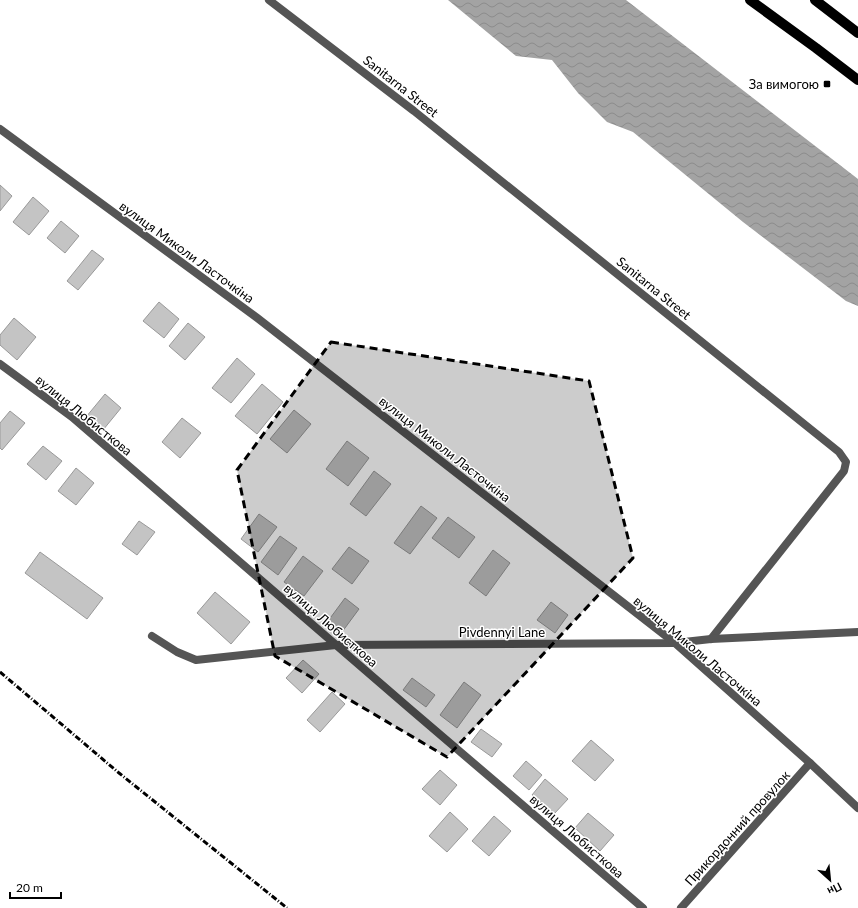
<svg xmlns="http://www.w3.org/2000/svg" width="858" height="908" viewBox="0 0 858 908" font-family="Lato,sans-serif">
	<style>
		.water { fill: url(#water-waves) }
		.building { fill: #c4c4c4; stroke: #999 }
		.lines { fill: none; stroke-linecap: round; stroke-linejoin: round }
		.minor { stroke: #555; stroke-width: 8 }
		.tertiary { stroke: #555; stroke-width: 8 }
		.primary { stroke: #000; stroke-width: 10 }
		.rail { stroke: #000; stroke-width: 3; stroke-dasharray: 6 2 1 2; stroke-linecap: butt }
		.marked { fill: #000; fill-opacity: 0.2; stroke: #000; stroke-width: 3; stroke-dasharray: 8 5; stroke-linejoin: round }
		.poi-dot { fill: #000; stroke: #fff; stroke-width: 1.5 }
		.labels { text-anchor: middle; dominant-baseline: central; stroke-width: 3; stroke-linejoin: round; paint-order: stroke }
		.poi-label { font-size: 13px; fill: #000; stroke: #fff; text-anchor: end }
		.street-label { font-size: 13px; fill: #000; stroke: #fff }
	</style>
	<defs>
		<pattern id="water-waves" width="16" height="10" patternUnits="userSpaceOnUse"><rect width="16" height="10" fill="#a3a3a3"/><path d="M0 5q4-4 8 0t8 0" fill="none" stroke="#8b8b8b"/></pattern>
	</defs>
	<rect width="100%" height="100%" fill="#fff"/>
	<!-- water -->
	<polygon class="water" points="448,0 626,0 858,179 858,306 846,301 743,222 633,132 607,122 578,93 552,60 516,56"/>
	<!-- building -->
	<g class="building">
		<polygon points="0,185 12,196 0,211"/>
		<polygon points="33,197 49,211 29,235 13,222"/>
		<polygon points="61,221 79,236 65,253 47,238"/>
		<polygon points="92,250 104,259 78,290 67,281"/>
		<polygon points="159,302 179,319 164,338 143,321"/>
		<polygon points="14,318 36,337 17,360 0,345 0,335"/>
		<polygon points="188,323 205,337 185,360 169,346"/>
		<polygon points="237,358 255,374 231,403 212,388"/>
		<polygon points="262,384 283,402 257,434 235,416"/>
		<polygon points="105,394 121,408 103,430 86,417"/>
		<polygon points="294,410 311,424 287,453 270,439"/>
		<polygon points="10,411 25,423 2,450 0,448 0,423"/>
		<polygon points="182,418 201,433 180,458 162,442"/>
		<polygon points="347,441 369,458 348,486 326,469"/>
		<polygon points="43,446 62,461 46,480 27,464"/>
		<polygon points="76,468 94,483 76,505 58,491"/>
		<polygon points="374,471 391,484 366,516 350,504"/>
		<polygon points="421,506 437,518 410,554 394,543"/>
		<polygon points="259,514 277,527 258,552 241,539"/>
		<polygon points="448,517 475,537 459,558 432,538"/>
		<polygon points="139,521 155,532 137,555 122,544"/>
		<polygon points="280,536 297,548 278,575 261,562"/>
		<polygon points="349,547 369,561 352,584 332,569"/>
		<polygon points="493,550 510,563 486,596 469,583"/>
		<polygon points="40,552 103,598 87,619 25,573"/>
		<polygon points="303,556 323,571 304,596 284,582"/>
		<polygon points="215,592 250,622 231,644 197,613"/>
		<polygon points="345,598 359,609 342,632 328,621"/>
		<polygon points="551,602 568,615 555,633 537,620"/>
		<polygon points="303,660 319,674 302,693 286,678"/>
		<polygon points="412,678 435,695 426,707 403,690"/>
		<polygon points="464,682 481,695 457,728 440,715"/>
		<polygon points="332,692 345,704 320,732 307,720"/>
		<polygon points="481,729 502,744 492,757 471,742"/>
		<polygon points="591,740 614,760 595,781 572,761"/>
		<polygon points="526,761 542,775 529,790 513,776"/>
		<polygon points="440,770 457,785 440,805 422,789"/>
		<polygon points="545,779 568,799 554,814 532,795"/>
		<polygon points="450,812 468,829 447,852 429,836"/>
		<polygon points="588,813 614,835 600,851 575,828"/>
		<polygon points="494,816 511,831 489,856 472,841"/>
	</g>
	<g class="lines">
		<!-- minor -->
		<g class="minor">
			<polyline points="269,0 414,111 839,452 846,462 844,471 711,639"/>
			<polyline points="0,364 72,417 409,708 643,908"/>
			<polyline points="152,636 177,652 196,660 336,645 675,643 711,639 858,632"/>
			<polyline points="681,908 810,763"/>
		</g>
		<!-- tertiary -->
		<polyline class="tertiary" points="0,129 256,317 675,643 810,763 858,808"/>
		<!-- primary -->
		<g class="primary">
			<polyline points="750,0 816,48 858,80"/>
			<polyline points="815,0 858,33"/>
		</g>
		<!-- rail -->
		<polyline class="rail" points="0,672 119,773 287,908"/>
	</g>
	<!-- marked area -->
	<path class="marked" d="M331,342l258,39 44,177 -186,199 -172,-101 -38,-186z"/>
	<!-- markers -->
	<rect class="poi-dot" x="823" y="80" width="8" height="8" rx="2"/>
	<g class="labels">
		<!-- poi labels -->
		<g class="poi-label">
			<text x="819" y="84">За вимогою</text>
		</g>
		<!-- street labels -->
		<g class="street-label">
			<text transform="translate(401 86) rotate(38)">Sanitarna Street</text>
			<text transform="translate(187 252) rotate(36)">вулиця Миколи Ласточкіна</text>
			<text transform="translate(654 288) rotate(39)">Sanitarna Street</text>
			<text transform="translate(84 415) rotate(39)">вулиця Любисткова</text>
			<text transform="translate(445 449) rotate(38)">вулиця Миколи Ласточкіна</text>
			<text transform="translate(331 625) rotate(41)">вулиця Любисткова</text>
			<text x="502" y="632">Pivdennyi Lane</text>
			<text transform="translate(698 651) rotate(40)">вулиця Миколи Ласточкіна</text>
			<text transform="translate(737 828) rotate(-48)">Прикордонний провулок</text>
			<text transform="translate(577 836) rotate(41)">вулиця Любисткова</text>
		</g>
	</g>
	<!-- north arrow -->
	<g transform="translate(830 880) rotate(153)" stroke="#ffffff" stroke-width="3" paint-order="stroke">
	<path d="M0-3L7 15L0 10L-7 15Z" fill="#000000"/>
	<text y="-6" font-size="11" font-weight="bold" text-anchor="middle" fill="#000000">Пн</text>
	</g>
	<!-- scale -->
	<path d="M10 892v6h51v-6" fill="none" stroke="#000000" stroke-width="2"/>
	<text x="16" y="892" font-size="12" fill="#000000" stroke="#ffffff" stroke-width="3" paint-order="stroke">20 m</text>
</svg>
